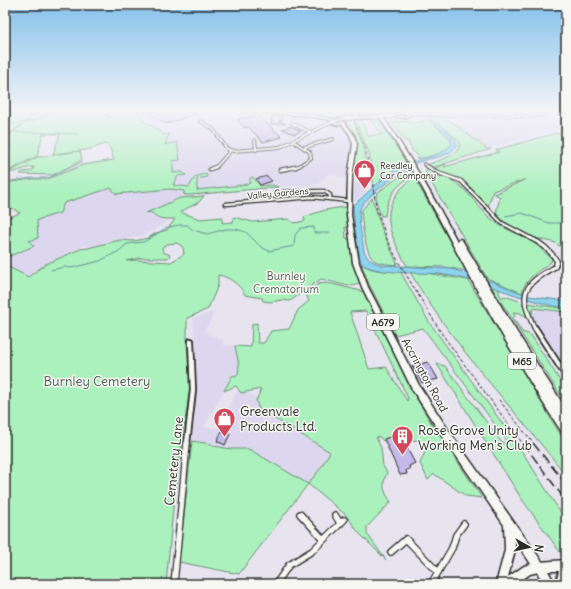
<svg xmlns="http://www.w3.org/2000/svg" width="571" height="589" viewBox="0 0 571 589" font-family="Delius,sans-serif">
	<style>
		.built { fill: #dcd7ee }
		.green { fill: #abf1bd; stroke: #6b8e74; fill-rule: evenodd }
		.water { fill: #8cd4ee; stroke: #6590a0 }
		.lines { fill: none; stroke-linecap: round; stroke-linejoin: round }
		.stream { stroke: #6590a0; stroke-width: 1 }
		.building { fill: #c4b9eb; stroke: #2b2b2b }
		.minor-far4-casing { stroke: #2b2b2b; stroke-width: 4 }
		.minor-far3-casing { stroke: #2b2b2b; stroke-width: 5 }
		.minor-far2-casing { stroke: #2b2b2b; stroke-width: 6 }
		.minor-far1-casing { stroke: #2b2b2b; stroke-width: 8 }
		.minor-casing { stroke: #2b2b2b; stroke-width: 8 }
		.primary-casing { stroke: #2b2b2b; stroke-width: 3 }
		.trunk-casing { stroke: #2b2b2b; stroke-width: 3 }
		.motorway-casing { stroke: #2b2b2b; stroke-width: 3 }
		.minor-far4 { stroke: #f6f6f2; stroke-width: 2 }
		.minor-far3 { stroke: #f6f6f2; stroke-width: 2.5 }
		.minor-far2 { stroke: #f6f6f2; stroke-width: 3.5 }
		.minor-far1 { stroke: #f6f6f2; stroke-width: 4.5 }
		.minor { stroke: #f6f6f2; stroke-width: 5.5 }
		.primary { fill: #f6f6f2; fill-rule: evenodd }
		.trunk { fill: #f6f6f2; fill-rule: evenodd }
		.motorway { fill: #f6f6f2; fill-rule: evenodd }
		.rail-far1 { stroke: #2b2b2b; stroke-width: 1; stroke-dasharray: 3.5 2; stroke-linecap: butt }
		.rail { stroke: #2b2b2b; stroke-width: 1.5; stroke-dasharray: 10 4.5; stroke-linecap: butt }
		.trunk-bridge-casing { stroke: #2b2b2b; stroke-width: 5.5; stroke-linecap: butt }
		.trunk-bridge { stroke: #f6f6f2; stroke-width: 3.5 }
		.labels { text-anchor: middle; dominant-baseline: central; stroke-width: 3; stroke-linejoin: round; paint-order: stroke }
		.far-poi-label { font-size: 9px; fill: #2b2b2b; stroke: #f6f6f2; text-anchor: start }
		.far-street-label { font-size: 9px; fill: #2b2b2b; stroke: #f6f6f2 }
		.shield { fill: #f6f6f2; stroke: #686867; stroke-width: 1 }
		.shield-label { font-size: 10px; font-weight: bold; fill: #2b2b2b }
		.park-label { font-size: 11px; fill: #4b5c50; stroke: #f6f6f2 }
		.street-label { font-size: 11px; fill: #2b2b2b; stroke: #f6f6f2 }
		.near-park-label { font-size: 13px; fill: #4b5c50; stroke: #f6f6f2 }
		.near-poi-label { font-size: 13px; fill: #2b2b2b; stroke: #f6f6f2; text-anchor: start }
		.near-street-label { font-size: 13px; fill: #2b2b2b; stroke: #f6f6f2 }
	</style>
	<rect width="100%" height="100%" fill="#e7e4f0"/>
	<filter id="ink" filterUnits="userSpaceOnUse"><feTurbulence type="fractalNoise" baseFrequency=".025" numOctaves="2"/><feDisplacementMap in="SourceGraphic" scale="8" xChannelSelector="R" yChannelSelector="G"/><feConvolveMatrix kernelMatrix="1 2 1 2 8 2 1 2 1" color-interpolation-filters="sRGB"/></filter>
	<g filter="url(#ink)">
		<!-- built -->
		<g class="built">
			<polygon points="146,111 239,111 301,115 321,119 339,127 347,133 352,144 348,179 329,173 318,184 182,195 180,198 147,213 151,212 155,217 168,222 144,235 88,248 86,245 83,246 46,264 28,277 5,265 5,258 34,246 29,241 38,238 37,220 60,213 64,203 111,188 173,173 173,143 165,145 169,133 162,130 157,130 137,115"/>
			<polygon points="425,111 566,111 566,127 488,149 447,118 429,115"/>
			<polygon points="356,175 369,176 369,181 366,181 366,192 353,203"/>
			<polygon points="533,305 566,310 566,370 535,322 532,314"/>
			<polygon points="214,312 210,322 204,331 223,341 223,345 235,346 239,365 238,375 232,376 204,427 224,428 224,414 240,387 257,398 257,405 259,409 330,452 320,469 308,484 249,449 231,449 214,446 211,444 192,441 197,379 193,318"/>
		</g>
		<!-- green -->
		<g class="green">
			<polygon points="5,111 107,111 105,115 107,116 108,119 112,117 106,114 108,111 146,111 140,115 141,119 165,135 169,134 165,145 177,142 180,160 173,161 173,173 182,172 186,175 178,176 173,185 189,187 195,177 203,174 207,175 207,177 197,179 197,190 243,185 250,183 250,178 253,177 260,186 272,185 278,187 190,195 184,195 184,191 170,189 116,194 111,188 64,203 60,213 37,220 38,238 29,241 34,246 5,258 5,219 20,213 12,208 5,211 5,183 33,179 47,179 83,165 114,160 110,148 105,144 87,150 53,154 60,134 43,134 37,156 5,173 5,139 37,113 9,134 5,134"/>
			<polygon points="301,111 344,111 347,117 331,118 301,113"/>
			<path d="M428,115l19,3 40,31h4l-60,19 -5,-3c10,-4 35,-9 34,-23z"/>
			<path d="M388,117h4l4,5 13,-1 3,2 11,-1 -2,-2 9,1 20,17 2,6c-6,11 -23,12 -35,15l2,-2 -7,-7 -4,-9h-3z"/>
			<polygon points="365,118 361,120 368,136 382,134 369,119 378,118 406,162 380,180 382,181 374,187 369,153 355,119"/>
			<polygon points="353,119 363,144 369,176 354,174 357,143 353,131 346,123 348,120"/>
			<polygon points="560,131 566,133 566,245 559,246 556,243 524,235 507,226 496,213 500,197 495,194 526,179 493,191 488,207 459,180 433,169 446,164 444,167 499,152 496,150 556,133 562,134"/>
			<path d="M80,151l2,9 -29,15 -33,-1 2,-2 10,-1 2,-4c-11,0 -15,6 -25,5l29,-15z"/>
			<path d="M411,168l4,6c-18,10 -28,22 -30,42h-4c-2,-7 -7,-16 -4,-23z"/>
			<path d="M428,170c10,6 22,8 31,15 13,10 22,27 36,37 11,8 24,12 36,19 7,5 14,12 21,18l-1,3c-11,8 -27,17 -29,31l-35,-15 -62,-106z"/>
			<path d="M414,177l52,94 -20,-4 -39,-1c-20,-37 -31,-59 7,-89z"/>
			<path d="M204,196l-5,6 -19,10 20,7 23,-2 -1,6 11,-1 1,-5 19,5 35,-3 6,4 11,-2 -1,-4 21,-7 19,-3 3,2 2,18h-4l1,11 4,1 11,43c-8,9 -28,-1 -40,-3l-31,22 -8,-1 -11,2 -8,-1 -1,-3 -17,-3c-3,-9 -17,-19 -27,-20v10l-10,24 -21,9v26l3,42 -16,112 -8,86h-161v-259l2,-12 -2,-1v-47l23,12 18,-13 34,-15 8,-1 32,-8 14,1 14,-3 8,-5 11,-3 8,-11c-10,0 -17,1 -24,-7l-5,1 34,-15zM177,243l6,4 1,7 -13,8 -35,-2 -10,1 14,-3h28l2,-3 -7,-3 -1,-5 5,-3z"/>
			<path d="M372,198l11,34 14,31h-1l1,2c-8,-1 -16,-1 -22,-4 -10,-6 -13,-38 -14,-50z"/>
			<path d="M361,263c9,9 27,8 39,8l29,51 89,123 48,76v34l-3,1 -42,-58 -84,-134 8,2 57,77 6,-1 -85,-114 -28,7 -26,-51z"/>
			<path d="M410,272l16,1 42,7 98,164v31c-53,-67 -113,-129 -156,-203z"/>
			<path d="M328,283l37,9 3,4 49,103 13,22 52,77 -16,-2 -32,-22 -6,6 -8,-17 7,-15 -9,-8 -12,1 -5,2 -4,-5 -14,3 -3,-4h-4l5,11 2,18 4,7c-6,12 -3,19 4,29l-24,25v7l19,26 -27,-27 -13,-18 -38,-31 -69,90 -60,-12 13,-121 19,3 3,2 17,3h18l59,35 12,-15 10,-17 -71,-43 -3,-8 5,-12 -20,4 -5,-7 -12,5 8,-15 6,-1 1,-10 -4,-19 16,1 1,-23 5,-1 1,20h6l7,-12 18,-2 9,-19 11,-9 -3,-7 12,-10zM366,311l42,87 -1,3 -21,-34 -17,2 -19,-57z"/>
			<path d="M491,286l8,3v4l3,5 2,-2c20,7 16,2 24,22l-8,-5 -7,-1 2,4 -2,2 9,14 9,3 35,55v14z"/>
			<polygon points="528,303 566,309 566,312 533,308 532,314 535,322 533,321 528,309"/>
		</g>
		<!-- water -->
		<path class="water" d="M420,111h3c8,8 33,24 34,34 -8,13 -25,12 -38,17 -11,4 -56,36 -59,47 -3,9 3,32 4,42 3,8 10,12 18,14l70,4 42,13 35,14 37,5v7c-44,-6 -82,-29 -127,-34 -19,-2 -65,1 -78,-11l-6,-31 -2,-26c10,-10 40,-37 53,-42 12,-5 39,-8 46,-21l-2,-5z"/>
		<g class="lines">
			<!-- stream -->
			<g class="stream">
				<polyline points="108,111 106,114 111,117"/>
				<polyline points="5,125 33,121 55,111"/>
				<polyline points="15,132 78,134"/>
				<polyline points="5,133 10,133"/>
				<polyline points="5,182 31,178 48,178 82,162"/>
				<polyline points="505,216 522,213 549,223 566,223"/>
				<polyline points="51,270 65,267 71,268 100,261 119,251 127,244 144,242 166,228 179,225 187,225 193,230 207,234 226,229 236,229 246,232 261,247 269,251 294,246 295,235 301,228 314,227 314,233 330,233"/>
			</g>
		</g>
		<!-- building -->
		<g class="building">
			<polygon points="146,111 201,111 201,112 166,124"/>
			<polygon points="258,115 273,129 282,137 263,142 248,127 245,128 237,120"/>
			<polygon points="272,116 282,116 282,121 279,121 286,124 271,124"/>
			<polygon points="290,126 301,131 294,134 282,129"/>
			<polygon points="267,176 272,181 260,185 256,179"/>
			<polygon points="428,362 438,379 422,383 412,366"/>
			<polygon points="222,431 230,434 225,445 217,441"/>
			<polygon points="399,434 415,463 409,466 410,469 406,470 407,474 400,475 384,439"/>
		</g>
		<g class="lines">
			<defs>
				<g id="minor-far4">
					<polyline points="407,112 415,114 531,116 541,115 542,114 540,111"/>
					<polyline points="200,121 213,129 227,149 234,151 280,147 332,122"/>
					<polyline points="292,123 310,132"/>
					<polyline points="255,140 256,150"/>
					<polyline points="305,147 333,139"/>
					<polyline points="424,164 430,168"/>
					<polyline points="213,168 217,166 231,150"/>
					<polyline points="291,168 299,166 311,158 310,152 293,141"/>
				</g>
				<g id="minor-far3">
					<polyline points="428,167 441,174 461,181 502,223 532,239"/>
					<polyline points="210,169 216,167"/>
					<polyline points="280,170 296,167"/>
					<polyline points="284,192 324,191 330,195 330,199"/>
					<polyline points="226,204 312,197 349,201"/>
				</g>
				<g id="minor-far2">
					<path d="M530,238c12,5 20,12 27,23l-2,6c-33,17 -37,28 -20,62"/>
					<polyline points="5,315 5,325"/>
				</g>
				<g id="minor-far1">
					<polyline points="535,328 566,376"/>
					<polyline points="187,444 193,390 191,341"/>
				</g>
				<g id="minor">
					<polyline points="300,514 323,539"/>
					<polyline points="335,515 340,523"/>
					<polyline points="391,552 406,539 438,572"/>
					<polyline points="174,584 187,443"/>
					<polyline points="276,584 289,565 312,551 344,520"/>
					<polyline points="431,584 452,548 456,535 464,524"/>
				</g>
				<g id="primary">
					<polygon points="243,111 265,111 309,114 337,120 335,121 309,116"/>
					<polygon points="566,560 566,584 556,584 559,571 548,571 555,584 544,584 534,567 535,563 539,562"/>
				</g>
				<g id="trunk">
					<polygon points="402,111 406,111 411,115 405,118 390,116 392,115 405,116 407,115"/>
					<polygon points="371,116 372,116 372,118 355,119 353,118 355,117"/>
					<path d="M347,117l2,1 -1,1 -13,3 2,1 7,-1 10,13 3,9 -5,33 -1,38 8,48 9,24 51,98 28,43 96,135 1,4 -1,4 -13,3 -14,10h-20l9,-34 -1,-25 -63,-91 -28,-43 -51,-104 -9,-24 -6,-48 1,-38 5,-33 -3,-9 -8,-11 -5,1 -8,-3zM515,540l16,24 -7,2 -16,11 7,-27z"/>
				</g>
				<g id="motorway">
					<polygon points="362,111 366,111 364,115 361,114"/>
					<path d="M375,111h4c29,42 54,85 78,130l3,-2 2,1 49,83 55,86v27l-3,-2c-33,-51 -64,-103 -93,-157 -30,-56 -58,-113 -95,-166z"/>
				</g>
			</defs>
			<!-- minor-far4 casing -->
			<use href="#minor-far4" class="minor-far4-casing"/>
			<!-- minor-far3 casing -->
			<use href="#minor-far3" class="minor-far3-casing"/>
			<!-- minor-far2 casing -->
			<use href="#minor-far2" class="minor-far2-casing"/>
			<!-- minor-far1 casing -->
			<use href="#minor-far1" class="minor-far1-casing"/>
			<!-- minor casing -->
			<use href="#minor" class="minor-casing"/>
			<!-- primary casing -->
			<use href="#primary" class="primary-casing"/>
			<!-- trunk casing -->
			<use href="#trunk" class="trunk-casing"/>
			<!-- motorway casing -->
			<use href="#motorway" class="motorway-casing"/>
			<!-- minor-far4 -->
			<use href="#minor-far4" class="minor-far4"/>
			<!-- minor-far3 -->
			<use href="#minor-far3" class="minor-far3"/>
			<!-- minor-far2 -->
			<use href="#minor-far2" class="minor-far2"/>
			<!-- minor-far1 -->
			<use href="#minor-far1" class="minor-far1"/>
			<!-- minor -->
			<use href="#minor" class="minor"/>
			<!-- primary -->
			<use href="#primary" class="primary"/>
			<!-- trunk -->
			<use href="#trunk" class="trunk"/>
			<!-- motorway -->
			<use href="#motorway" class="motorway"/>
			<!-- rail-far1 -->
			<g class="rail-far1">
				<polyline points="350,111 366,150 377,210 387,239 399,263 442,334 523,444"/>
				<polyline points="499,400 534,444"/>
			</g>
			<!-- rail -->
			<g class="rail">
				<polyline points="523,443 566,501"/>
				<polyline points="533,443 566,484"/>
			</g>
			<defs>
				<g id="trunk-bridge">
					<polyline points="371,117 392,116"/>
					<polyline points="347,118 356,117"/>
				</g>
			</defs>
			<!-- trunk-bridge casing -->
			<use href="#trunk-bridge" class="trunk-bridge-casing"/>
			<!-- trunk-bridge -->
			<use href="#trunk-bridge" class="trunk-bridge"/>
		</g>
	</g>
	<!-- sky -->
	<linearGradient id="sky" x2="0" y2="1"><stop stop-color="#83c1ea"/><stop offset="0.57" stop-color="#f4f3f8"/><stop offset="1" stop-color="#f4f3f8" stop-opacity="0"/></linearGradient>
	<rect width="571" height="194" fill="url(#sky)"/>
	<!-- icons -->
	<defs>
		<symbol id="shop-pin" viewBox="-11 -11 22 30"><path d="M0 17L-7.5 6A9.5 9.5 0 1 1 7.5 6Z" fill="#d1495b" stroke="#f6f6f2"/><path d="M-5-2.5h2.3a2.7 3.5 0 0 1 5.4 0H5L5.5 6h-11ZM-1.5-2.5h3a1.5 2.3 0 0 0-3 0Z" fill="#fff"/></symbol>
		<symbol id="building-pin" viewBox="-11 -11 22 30"><path d="M0 17L-7.5 6A9.5 9.5 0 1 1 7.5 6Z" fill="#d1495b" stroke="#f6f6f2"/><path d="M-4-6H4V6H1V3H-1V6H-4ZM-2.5-4.3h1.7v1.8h-1.7ZM.8-4.3h1.7v1.8H.8ZM-2.5-1h1.7V.8h-1.7ZM.8-1h1.7V.8H.8Z" fill="#fff"/></symbol>
	</defs>
	<g fill-rule="evenodd">
		<use href="#shop-pin" x="352" y="158" width="25" height="34"/>
		<use href="#shop-pin" x="212" y="406" width="25" height="34"/>
		<use href="#building-pin" x="390" y="424" width="25" height="34"/>
	</g>
	<g class="labels">
		<!-- far-poi labels -->
		<g class="far-poi-label">
			<text x="380" y="165">Reedley<tspan x="380" dy="10">Car Company</tspan></text>
		</g>
		<!-- far-street labels -->
		<g class="far-street-label">
			<text transform="translate(278 193) rotate(-5)">Valley Gardens</text>
		</g>
		<!-- shield labels -->
		<g class="shield">
			<rect x="367" y="314" width="32" height="16" rx="3"/>
			<rect x="508" y="353" width="28" height="16" rx="3"/>
		</g>
		<g class="shield-label">
			<text x="383" y="322">A679</text>
			<text x="522" y="361">M65</text>
		</g>
		<!-- park labels -->
		<g class="park-label">
			<text x="286" y="276">Burnley<tspan x="286" dy="13">Crematorium</tspan></text>
		</g>
		<!-- street labels -->
		<g class="street-label">
			<text transform="translate(425 375) rotate(61)">Accrington Road</text>
		</g>
		<!-- near-park labels -->
		<g class="near-park-label">
			<text x="97" y="381">Burnley Cemetery</text>
		</g>
		<!-- near-poi labels -->
		<g class="near-poi-label">
			<text x="240" y="411">Greenvale<tspan x="240" dy="15">Products Ltd.</tspan></text>
			<text x="418" y="430">Rose Grove Unity<tspan x="418" dy="15">Working Men's Club</tspan></text>
		</g>
		<!-- near-street labels -->
		<g class="near-street-label">
			<text transform="translate(174 461) rotate(-84)">Cemetery Lane</text>
		</g>
	</g>
	<!-- margin -->
	<rect width="571" height="589" fill="none" stroke="#f6f6f2" stroke-width="20"/>
	<rect x="10" y="10" width="551" height="569" fill="none" stroke="#2b2b2b" stroke-width="1.5" filter="url(#ink)"/>
	<!-- north arrow -->
	<g transform="translate(529 547) rotate(98)" stroke="#f6f6f2" stroke-width="3" paint-order="stroke">
	<path d="M0-3L7 15L0 10L-7 15Z" fill="#2b2b2b"/>
	<text y="-6" font-size="11" font-weight="bold" text-anchor="middle" fill="#2b2b2b">N</text>
	</g>
</svg>
